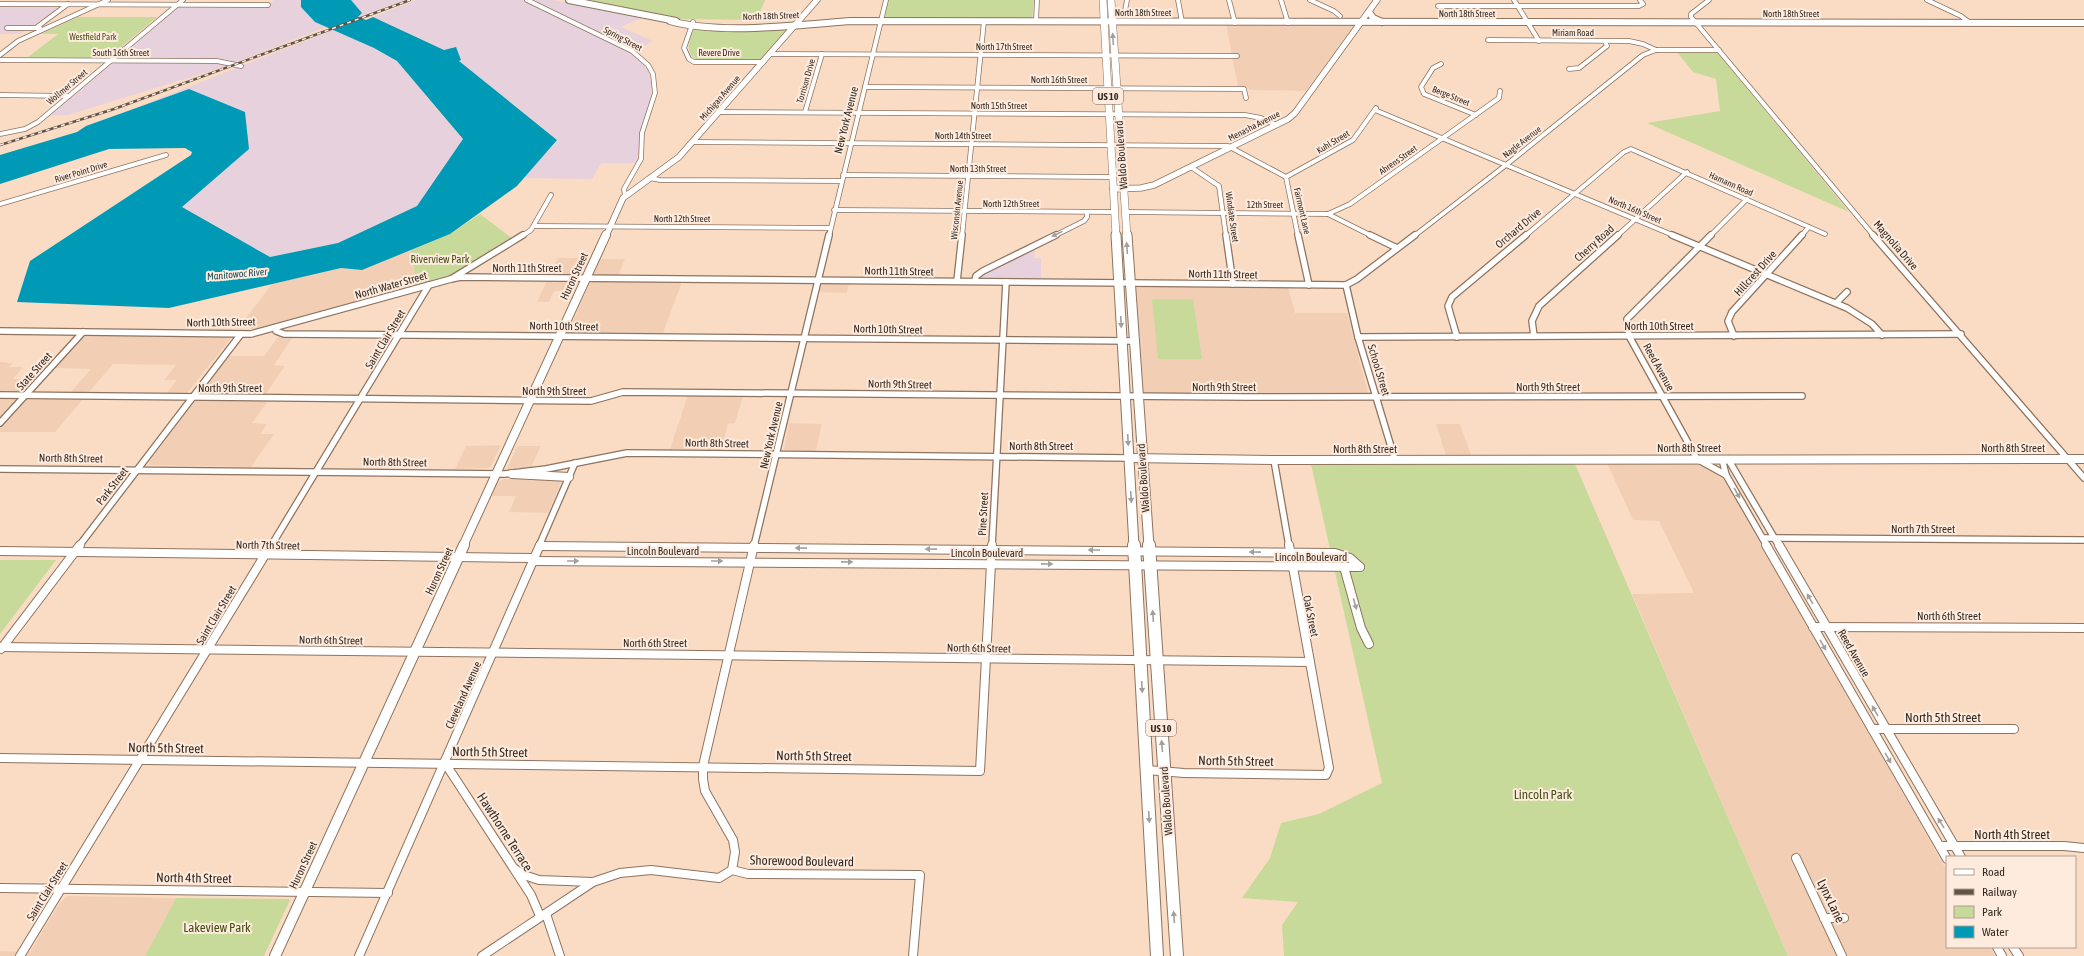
<svg xmlns="http://www.w3.org/2000/svg" width="2084" height="956" viewBox="0 0 2084 956" font-family="'Asap Condensed',sans-serif">
	<style>
		.built { fill: #f2cfb4 }
		.industrial { fill: #e7d1dd }
		.green { fill: #c8da9a }
		.water { fill: #009ab7 }
		.lines { fill: none; stroke-linecap: round; stroke-linejoin: round }
		.minor-far2-casing { stroke: #8e735f; stroke-width: 5.5 }
		.minor-far1-casing { stroke: #8e735f; stroke-width: 8 }
		.minor-casing { stroke: #8e735f; stroke-width: 10 }
		.tertiary-far2-casing { stroke: #8e735f; stroke-width: 7 }
		.tertiary-far1-casing { stroke: #8e735f; stroke-width: 10 }
		.tertiary-casing { stroke: #8e735f; stroke-width: 12 }
		.secondary-casing { stroke: #8e735f; stroke-width: 8 }
		.primary-far2-casing { stroke: #8e735f; stroke-width: 8 }
		.primary-far1-casing { stroke: #8e735f; stroke-width: 11 }
		.primary-casing { stroke: #8e735f; stroke-width: 14 }
		.minor-far2 { stroke: #fff; stroke-width: 4 }
		.minor-far1 { stroke: #fff; stroke-width: 5.5 }
		.minor { stroke: #fff; stroke-width: 8 }
		.tertiary-far2 { stroke: #fff; stroke-width: 5.5 }
		.tertiary-far1 { stroke: #fff; stroke-width: 8 }
		.tertiary { stroke: #fff; stroke-width: 10 }
		.secondary { stroke: #fff; stroke-width: 6 }
		.primary-far2 { stroke: #fff; stroke-width: 7 }
		.primary-far1 { stroke: #fff; stroke-width: 9 }
		.primary { stroke: #fff; stroke-width: 12 }
		.rail-casing { stroke: #625347; stroke-width: 2.5 }
		.rail { stroke: #feebde; stroke-width: 1.5; stroke-dasharray: 4; stroke-linecap: butt }
		.oneway { fill: #a49f9b }
		.labels { text-anchor: middle; dominant-baseline: central; stroke-width: 4; stroke-linejoin: round; paint-order: stroke }
		.far-street-label { font-size: 9px; fill: #352a21; stroke: #feebde }
		.far-park-label { font-size: 9px; fill: #455214; stroke: #feebde }
		.shield { fill: #feebde; stroke: #71645a; stroke-width: 1 }
		.shield-label { font-size: 10px; font-weight: bold; fill: #352a21 }
		.far-water-label { font-size: 10px; font-style: italic; fill: #174a57; stroke: #feebde }
		.street-label { font-size: 11px; fill: #352a21; stroke: #feebde }
		.park-label { font-size: 11px; fill: #455214; stroke: #feebde }
		.near-street-label { font-size: 13px; fill: #352a21; stroke: #feebde }
		.near-park-label { font-size: 13px; fill: #455214; stroke: #feebde }
	</style>
	<rect width="100%" height="100%" fill="#fadcc5"/>
	<!-- built -->
	<g class="built">
		<polygon points="1226,24 1352,25 1354,26 1306,91 1251,90 1246,87 1238,87"/>
		<polygon points="411,250 417,285 257,329 251,329 252,326 240,326 272,284 341,268 362,270"/>
		<polygon points="558,258 590,258 581,275 550,275"/>
		<polygon points="600,259 625,259 618,276 593,275"/>
		<polygon points="547,281 577,281 578,282 574,291 554,291 549,302 537,302"/>
		<polygon points="596,281 681,282 682,282 663,333 568,332 590,283"/>
		<polygon points="849,283 847,293 820,292 821,285 824,284"/>
		<polygon points="1140,286 1288,287 1295,313 1347,313 1368,393 1355,394 1144,393 1142,391 1134,289"/>
		<polygon points="89,335 228,337 231,338 187,393 166,394 177,380 164,380 176,365 113,364 55,432 0,432 0,428 27,400 65,399 91,369 55,368 83,337"/>
		<polygon points="279,336 293,337 274,365 285,366 261,401 268,401 252,423 267,424 260,434 274,434 251,467 149,465 150,461 228,356 264,356"/>
		<polygon points="0,362 13,363 9,367 23,367 13,379 35,379 0,417"/>
		<polygon points="688,395 743,396 735,423 728,424 721,450 670,449"/>
		<polygon points="789,423 822,424 816,451 784,450"/>
		<polygon points="1436,424 1460,424 1471,455 1446,455"/>
		<polygon points="501,445 490,468 455,469 466,446"/>
		<polygon points="517,446 541,446 531,467 507,469"/>
		<polygon points="1607,463 1695,464 1712,469 1724,480 1947,871 1947,947 1990,947 1995,956 1788,956 1632,594 1694,593 1659,521 1633,520"/>
		<polygon points="504,479 560,479 562,480 548,513 509,512 516,496 491,496 498,482"/>
		<polygon points="66,897 69,896 176,898 145,956 0,956 0,951 30,952 59,904"/>
	</g>
	<!-- industrial -->
	<g class="industrial">
		<polygon points="274,0 301,0 301,7 315,22 326,27 227,66 68,115 51,115 178,7 267,6"/>
		<polygon points="351,0 405,0 359,17"/>
		<polygon points="416,0 554,0 642,18 621,27 653,41 632,53 648,69 652,85 651,101 640,134 640,150 636,163 601,163 592,179 524,178 557,139 445,50 373,17"/>
		<polygon points="0,6 61,6 20,34 0,34"/>
		<polygon points="333,30 374,48 397,61 463,140 417,206 338,243 270,257 181,206 249,149 153,103 145,104"/>
		<polygon points="1035,248 1034,258 1041,258 1041,279 980,277 980,275"/>
	</g>
	<!-- green -->
	<g class="green">
		<polygon points="590,0 765,0 757,20 678,19"/>
		<polygon points="888,0 1034,0 1032,19 885,18"/>
		<polygon points="78,17 157,17 108,58 28,57 58,34 41,34"/>
		<path d="M695,28l89,1 2,2 -26,29h-62c-14,-6 -10,-22 -3,-32z"/>
		<polygon points="1677,52 1718,53 1849,212 1647,123 1720,111 1716,79 1693,72"/>
		<polygon points="480,214 513,239 450,276 417,285 411,250 450,234"/>
		<polygon points="1152,299 1193,299 1202,359 1158,359"/>
		<polygon points="1311,464 1575,464 1788,956 1284,956 1282,925 1298,902 1242,898 1270,858 1281,823 1319,814 1382,783"/>
		<polygon points="0,560 56,560 0,634"/>
		<polygon points="176,898 289,899 290,900 264,956 145,956"/>
	</g>
	<!-- water -->
	<polygon class="water" points="301,0 351,0 362,13 358,17 366,20 373,17 444,50 456,47 461,60 459,61 557,140 517,186 450,234 362,270 341,268 169,308 17,302 30,261 191,155 192,152 185,148 109,149 0,184 0,155 77,132 86,126 189,89 245,112 249,149 182,207 270,257 338,243 417,206 463,139 397,61 374,48 315,22 301,7"/>
	<g class="lines">
		<defs>
			<g id="minor-far2">
				<polyline points="527,0 632,51 648,65 653,74 655,93 642,133 641,159 624,189 625,196"/>
				<polyline points="1178,0 1182,22"/>
				<polyline points="1229,0 1235,23"/>
				<polyline points="1281,0 1288,23"/>
				<polyline points="1310,0 1334,11 1340,16"/>
				<polyline points="1514,0 1539,41"/>
				<polyline points="1709,0 1691,14 1691,17 1874,236"/>
				<polyline points="1927,0 1961,16 1970,23"/>
				<polyline points="0,4 268,5"/>
				<polyline points="1438,6 1639,6 1643,4 1640,0"/>
				<polyline points="1125,11 1127,0"/>
				<polyline points="1036,21 1037,0"/>
				<polyline points="693,22 684,48 689,59 694,62 763,62"/>
				<polyline points="37,27 68,4"/>
				<polyline points="7,28 40,28"/>
				<polyline points="1488,40 1629,41 1643,44 1656,50"/>
				<polyline points="771,54 1237,56"/>
				<polyline points="0,55 18,41 108,0"/>
				<polyline points="0,60 217,61 241,66"/>
				<polyline points="1441,64 1433,68 1421,87 1424,94 1476,115"/>
				<polyline points="1569,69 1579,68 1607,46 1605,41"/>
				<polyline points="865,87 1244,89 1246,98"/>
				<polyline points="0,95 69,96"/>
				<polyline points="1375,110 1675,236"/>
				<polyline points="720,112 1245,115 1261,118 1276,125"/>
				<polyline points="805,112 822,54"/>
				<polyline points="0,134 25,129 38,122 183,0"/>
				<polyline points="693,142 1228,146 1286,177 1298,236"/>
				<polyline points="1191,167 1219,186 1226,236"/>
				<polyline points="843,175 1112,177"/>
				<polyline points="1286,177 1353,140 1376,108"/>
				<polyline points="650,178 660,180 842,181"/>
				<polyline points="0,204 166,155"/>
				<polyline points="834,210 1114,212"/>
				<polyline points="1125,212 1328,214 1372,236"/>
				<polyline points="1328,214 1350,204 1499,98 1500,91"/>
				<polyline points="534,226 830,228"/>
				<polyline points="522,236 531,230 551,195"/>
				<polyline points="829,236 886,0"/>
				<polyline points="962,236 984,21"/>
				<polyline points="1054,236 1084,221 1087,217 1087,212"/>
				<polyline points="1414,236 1506,165 1643,55 1656,50 1719,50"/>
				<polyline points="1525,236 1624,152 1631,149 1825,234"/>
				<polyline points="1617,236 1687,172"/>
				<polyline points="1710,236 1747,199"/>
				<polyline points="1801,236 1809,227"/>
			</g>
			<g id="minor-far1">
				<polyline points="1226,235 1233,284"/>
				<polyline points="1298,235 1309,285"/>
				<polyline points="1370,235 1397,248"/>
				<polyline points="1672,235 1847,308 1872,324 1882,335"/>
				<polyline points="1711,235 1627,319 1629,336 1697,459 1726,475"/>
				<polyline points="1873,235 2084,478"/>
				<polyline points="451,279 461,277 1346,285"/>
				<polyline points="957,281 962,235"/>
				<polyline points="975,281 976,276 983,271 1056,235"/>
				<polyline points="1346,285 1357,279 1415,235"/>
				<polyline points="1346,285 1358,337 1395,460"/>
				<polyline points="1836,303 1847,292"/>
				<polyline points="277,327 276,331 284,334 1134,341"/>
				<polyline points="0,331 251,334 451,279 523,235"/>
				<polyline points="1534,336 1532,321 1539,306 1618,235"/>
				<polyline points="1734,336 1728,321 1732,312 1802,235"/>
				<polyline points="1358,337 1961,334"/>
				<polyline points="1457,337 1448,306 1452,297 1526,235"/>
				<polyline points="0,395 591,401 623,392 1247,397 1802,396"/>
				<polyline points="0,423 83,332"/>
				<polyline points="1722,459 1726,475 1767,546"/>
				<polyline points="1728,459 1779,546"/>
				<polyline points="1274,460 1289,546"/>
				<polyline points="0,469 505,474 546,469 627,453 1129,458"/>
				<polyline points="1763,538 2084,540"/>
				<polyline points="79,546 241,334"/>
				<polyline points="271,546 429,285"/>
				<polyline points="539,546 575,463"/>
				<polyline points="540,546 572,546"/>
				<polyline points="754,546 829,235"/>
				<polyline points="992,546 1006,282"/>
			</g>
			<g id="minor">
				<polyline points="1766,545 1947,859"/>
				<polyline points="1779,545 1961,857"/>
				<polyline points="540,546 1335,553 1350,558 1360,567"/>
				<polyline points="0,551 535,558"/>
				<polyline points="534,561 1360,567"/>
				<polyline points="1344,567 1361,628 1369,644"/>
				<polyline points="1813,627 2084,628"/>
				<polyline points="0,647 1310,662"/>
				<polyline points="1,649 80,545"/>
				<polyline points="1872,729 2014,729"/>
				<polyline points="0,758 980,771 992,545"/>
				<polyline points="445,763 531,895 540,916"/>
				<polyline points="1147,770 1184,773 1326,775 1329,768 1289,545"/>
				<polyline points="1940,846 2064,846 2084,848"/>
				<polyline points="1796,858 1842,956"/>
				<polyline points="515,869 524,875 539,880 593,882 620,873 651,870 719,878 732,870 748,874 920,875 913,956"/>
				<polyline points="732,870 735,852 733,840 705,791 703,779 703,766 754,545"/>
				<polyline points="0,888 388,893"/>
				<polyline points="546,914 560,956"/>
				<polyline points="1824,918 1844,918"/>
				<polyline points="1997,947 2002,956"/>
				<polyline points="2013,947 2019,956"/>
				<polyline points="20,956 271,545"/>
				<polyline points="359,956 540,545"/>
				<polyline points="482,956 593,882"/>
			</g>
			<g id="tertiary-far2">
				<polyline points="1113,189 1141,188 1154,185 1288,119 1295,113 1377,0"/>
				<polyline points="606,236 623,198 679,157 817,0"/>
			</g>
			<g id="tertiary-far1">
				<polyline points="1129,458 1274,460 2084,459"/>
				<polyline points="512,474 569,477"/>
				<polyline points="463,546 606,235"/>
			</g>
			<polyline id="tertiary" points="275,956 464,545"/>
			<g id="secondary">
				<polyline points="569,0 676,21"/>
				<polyline points="1369,12 1373,18 1382,22"/>
				<path d="M670,21c50,14 129,4 181,0l1233,2"/>
			</g>
			<g id="primary-far2">
				<polyline points="1103,0 1116,236"/>
				<polyline points="1111,0 1127,236"/>
			</g>
			<g id="primary-far1">
				<polyline points="1116,235 1134,546"/>
				<polyline points="1127,235 1149,546"/>
			</g>
			<g id="primary">
				<polyline points="1134,545 1157,956"/>
				<polyline points="1149,545 1177,956"/>
			</g>
		</defs>
		<!-- minor-far2 casing -->
		<use href="#minor-far2" class="minor-far2-casing"/>
		<!-- minor-far1 casing -->
		<use href="#minor-far1" class="minor-far1-casing"/>
		<!-- minor casing -->
		<use href="#minor" class="minor-casing"/>
		<!-- tertiary-far2 casing -->
		<use href="#tertiary-far2" class="tertiary-far2-casing"/>
		<!-- tertiary-far1 casing -->
		<use href="#tertiary-far1" class="tertiary-far1-casing"/>
		<!-- tertiary casing -->
		<use href="#tertiary" class="tertiary-casing"/>
		<!-- secondary casing -->
		<use href="#secondary" class="secondary-casing"/>
		<!-- primary-far2 casing -->
		<use href="#primary-far2" class="primary-far2-casing"/>
		<!-- primary-far1 casing -->
		<use href="#primary-far1" class="primary-far1-casing"/>
		<!-- primary casing -->
		<use href="#primary" class="primary-casing"/>
		<!-- minor-far2 -->
		<use href="#minor-far2" class="minor-far2"/>
		<!-- minor-far1 -->
		<use href="#minor-far1" class="minor-far1"/>
		<!-- minor -->
		<use href="#minor" class="minor"/>
		<!-- tertiary-far2 -->
		<use href="#tertiary-far2" class="tertiary-far2"/>
		<!-- tertiary-far1 -->
		<use href="#tertiary-far1" class="tertiary-far1"/>
		<!-- tertiary -->
		<use href="#tertiary" class="tertiary"/>
		<!-- secondary -->
		<use href="#secondary" class="secondary"/>
		<!-- primary-far2 -->
		<use href="#primary-far2" class="primary-far2"/>
		<!-- primary-far1 -->
		<use href="#primary-far1" class="primary-far1"/>
		<!-- primary -->
		<use href="#primary" class="primary"/>
		<defs>
			<polyline id="rail" points="0,145 114,109 410,0"/>
		</defs>
		<!-- rail casing -->
		<use href="#rail" class="rail-casing"/>
		<!-- rail -->
		<use href="#rail" class="rail"/>
	</g>
	<!-- one-way arrows -->
	<defs><path id="oneway-solid" d="M-6-.8H1V-3.2L6.5 0L1 3.2V.8H-6Z"/></defs>
	<g class="oneway">
		<use href="#oneway-solid" transform="translate(1113 39) rotate(-94)"/>
		<use href="#oneway-solid" transform="translate(1057 234) rotate(154)"/>
		<use href="#oneway-solid" transform="translate(1127 248) rotate(-94)"/>
		<use href="#oneway-solid" transform="translate(1121 322) rotate(87)"/>
		<use href="#oneway-solid" transform="translate(1128 440) rotate(87)"/>
		<use href="#oneway-solid" transform="translate(1737 493) rotate(60)"/>
		<use href="#oneway-solid" transform="translate(1131 497) rotate(87)"/>
		<use href="#oneway-solid" transform="translate(801 548) rotate(-179)"/>
		<use href="#oneway-solid" transform="translate(931 549) rotate(-179)"/>
		<use href="#oneway-solid" transform="translate(1094 550) rotate(-180)"/>
		<use href="#oneway-solid" transform="translate(1255 552) rotate(-179)"/>
		<use href="#oneway-solid" transform="translate(573 561)"/>
		<use href="#oneway-solid" transform="translate(717 561)"/>
		<use href="#oneway-solid" transform="translate(847 562) rotate(1)"/>
		<use href="#oneway-solid" transform="translate(1047 564) rotate(1)"/>
		<use href="#oneway-solid" transform="translate(1810 599) rotate(-120)"/>
		<use href="#oneway-solid" transform="translate(1355 604) rotate(74)"/>
		<use href="#oneway-solid" transform="translate(1153 616) rotate(-94)"/>
		<use href="#oneway-solid" transform="translate(1823 645) rotate(60)"/>
		<use href="#oneway-solid" transform="translate(1142 687) rotate(87)"/>
		<use href="#oneway-solid" transform="translate(1875 711) rotate(-120)"/>
		<use href="#oneway-solid" transform="translate(1162 746) rotate(-94)"/>
		<use href="#oneway-solid" transform="translate(1888 758) rotate(60)"/>
		<use href="#oneway-solid" transform="translate(1149 817) rotate(87)"/>
		<use href="#oneway-solid" transform="translate(1941 823) rotate(-121)"/>
		<use href="#oneway-solid" transform="translate(1174 917) rotate(-94)"/>
	</g>
	<g class="labels">
		<!-- far-street labels -->
		<g class="far-street-label">
			<text x="1143" y="13">North 18th Street</text>
			<text x="1467" y="14">North 18th Street</text>
			<text x="1791" y="14">North 18th Street</text>
			<text transform="translate(771 16) rotate(-2)">North 18th Street</text>
			<text x="1573" y="33">Miriam Road</text>
			<text transform="translate(623 39) rotate(28)">Spring Street</text>
			<text x="1004" y="47">North 17th Street</text>
			<text x="121" y="53">South 16th Street</text>
			<text x="719" y="53">Revere Drive</text>
			<text x="1059" y="80">North 16th Street</text>
			<text transform="translate(806 81) rotate(-74)">Torrison Drive</text>
			<text transform="translate(67 87) rotate(-40)">Wollmer Street</text>
			<text transform="translate(1451 96) rotate(22)">Berge Street</text>
			<text transform="translate(720 98) rotate(-49)">Michigan Avenue</text>
			<text x="999" y="106">North 15th Street</text>
			<text transform="translate(1254 126) rotate(-27)">Menasha Avenue</text>
			<text x="963" y="136">North 14th Street</text>
			<text transform="translate(1333 142) rotate(-31)">Kuhl Street</text>
			<text transform="translate(1522 142) rotate(-38)">Nagle Avenue</text>
			<text transform="translate(1398 160) rotate(-35)">Ahrens Street</text>
			<text x="978" y="169">North 13th Street</text>
			<text transform="translate(81 172) rotate(-17)">River Point Drive</text>
			<text transform="translate(1731 184) rotate(24)">Hamann Road</text>
			<text x="1011" y="204">North 12th Street</text>
			<text x="1265" y="205">12th Street</text>
			<text transform="translate(957 210) rotate(-84)">Wisconsin Avenue</text>
			<text transform="translate(1635 210) rotate(23)">North 16th Street</text>
			<text transform="translate(1302 211) rotate(77)">Fairmont Lane</text>
			<text transform="translate(1232 217) rotate(82)">Windiate Street</text>
			<text x="682" y="219">North 12th Street</text>
		</g>
		<!-- far-park labels -->
		<g class="far-park-label">
			<text x="93" y="37">Westfield Park</text>
		</g>
		<!-- shield labels -->
		<g class="shield">
			<rect x="1093" y="88" width="30" height="16" rx="3"/>
			<rect x="1146" y="720" width="30" height="16" rx="3"/>
		</g>
		<g class="shield-label">
			<text x="1108" y="96">US 10</text>
			<text x="1161" y="728">US 10</text>
		</g>
		<!-- far-water labels -->
		<g class="far-water-label">
			<text transform="translate(237 274) rotate(-5)">Manitowoc River</text>
		</g>
		<!-- street labels -->
		<g class="street-label">
			<text transform="translate(846 120) rotate(-76)">New York Avenue</text>
			<text transform="translate(1121 155) rotate(-94)">Waldo Boulevard</text>
			<text transform="translate(1518 228) rotate(-40)">Orchard Drive</text>
			<text transform="translate(1594 243) rotate(-42)">Cherry Road</text>
			<text transform="translate(1896 245) rotate(49)">Magnolia Drive</text>
			<text x="527" y="268">North 11th Street</text>
			<text transform="translate(899 271) rotate(1)">North 11th Street</text>
			<text transform="translate(1755 273) rotate(-48)">Hillcrest Drive</text>
			<text transform="translate(1223 274) rotate(1)">North 11th Street</text>
			<text transform="translate(574 276) rotate(-65)">Huron Street</text>
			<text transform="translate(391 285) rotate(-16)">North Water Street</text>
			<text transform="translate(221 322) rotate(-1)">North 10th Street</text>
			<text transform="translate(564 326) rotate(1)">North 10th Street</text>
			<text x="1659" y="326">North 10th Street</text>
			<text transform="translate(888 329) rotate(1)">North 10th Street</text>
			<text transform="translate(385 339) rotate(-59)">Saint Clair Street</text>
			<text transform="translate(1659 367) rotate(61)">Reed Avenue</text>
			<text transform="translate(1379 370) rotate(73)">School Street</text>
			<text transform="translate(34 371) rotate(-48)">State Street</text>
			<text transform="translate(900 384) rotate(1)">North 9th Street</text>
			<text x="1224" y="387">North 9th Street</text>
			<text x="1548" y="387">North 9th Street</text>
			<text x="230" y="388">North 9th Street</text>
			<text x="554" y="391">North 9th Street</text>
			<text transform="translate(771 435) rotate(-77)">New York Avenue</text>
			<text transform="translate(717 443) rotate(1)">North 8th Street</text>
			<text x="1041" y="446">North 8th Street</text>
			<text x="1689" y="448">North 8th Street</text>
			<text x="2013" y="448">North 8th Street</text>
			<text x="1365" y="449">North 8th Street</text>
			<text transform="translate(71 458) rotate(1)">North 8th Street</text>
			<text transform="translate(395 462) rotate(1)">North 8th Street</text>
			<text transform="translate(1143 478) rotate(-94)">Waldo Boulevard</text>
			<text transform="translate(112 486) rotate(-52)">Park Street</text>
			<text transform="translate(983 514) rotate(-87)">Pine Street</text>
			<text x="1923" y="529">North 7th Street</text>
			<text transform="translate(268 545) rotate(1)">North 7th Street</text>
			<text x="663" y="551">Lincoln Boulevard</text>
			<text x="987" y="553">Lincoln Boulevard</text>
			<text x="1311" y="557">Lincoln Boulevard</text>
			<text transform="translate(439 571) rotate(-65)">Huron Street</text>
			<text transform="translate(216 615) rotate(-59)">Saint Clair Street</text>
			<text transform="translate(1311 616) rotate(79)">Oak Street</text>
			<text x="1949" y="616">North 6th Street</text>
			<text transform="translate(331 640) rotate(1)">North 6th Street</text>
			<text x="655" y="643">North 6th Street</text>
			<text transform="translate(979 648) rotate(1)">North 6th Street</text>
			<text transform="translate(1854 653) rotate(60)">Reed Avenue</text>
			<text transform="translate(463 695) rotate(-66)">Cleveland Avenue</text>
			<text transform="translate(1166 801) rotate(-94)">Waldo Boulevard</text>
			<text transform="translate(303 865) rotate(-65)">Huron Street</text>
			<text transform="translate(47 891) rotate(-58)">Saint Clair Street</text>
		</g>
		<!-- park labels -->
		<g class="park-label">
			<text x="440" y="259">Riverview Park</text>
		</g>
		<!-- near-street labels -->
		<g class="near-street-label">
			<text x="1943" y="717">North 5th Street</text>
			<text transform="translate(166 748) rotate(1)">North 5th Street</text>
			<text transform="translate(490 752) rotate(1)">North 5th Street</text>
			<text transform="translate(814 756) rotate(1)">North 5th Street</text>
			<text transform="translate(1236 761) rotate(1)">North 5th Street</text>
			<text transform="translate(505 832) rotate(57)">Hawthorne Terrace</text>
			<text x="2012" y="834">North 4th Street</text>
			<text transform="translate(802 861) rotate(1)">Shorewood Boulevard</text>
			<text transform="translate(194 878) rotate(1)">North 4th Street</text>
			<text transform="translate(1831 901) rotate(64)">Lynx Lane</text>
		</g>
		<!-- near-park labels -->
		<g class="near-park-label">
			<text x="1543" y="794">Lincoln Park</text>
			<text x="217" y="927">Lakeview Park</text>
		</g>
	</g>
	<!-- legend -->
	<rect x="1946" y="856" width="130" height="92" fill="#feebde" stroke="#ae9e92"/>
	<rect x="1954" y="869" width="20" height="6" fill="#ffffff" stroke="#ae9e92"/>
	<text x="1982" y="876" font-size="12" fill="#352a21">Road</text>
	<rect x="1954" y="889" width="20" height="6" fill="#625347" stroke="#ae9e92"/>
	<text x="1982" y="896" font-size="12" fill="#352a21">Railway</text>
	<rect x="1954" y="906" width="20" height="12" fill="#c8da9a" stroke="#ae9e92"/>
	<text x="1982" y="916" font-size="12" fill="#352a21">Park</text>
	<rect x="1954" y="926" width="20" height="12" fill="#009ab7" stroke="#ae9e92"/>
	<text x="1982" y="936" font-size="12" fill="#352a21">Water</text>
</svg>
